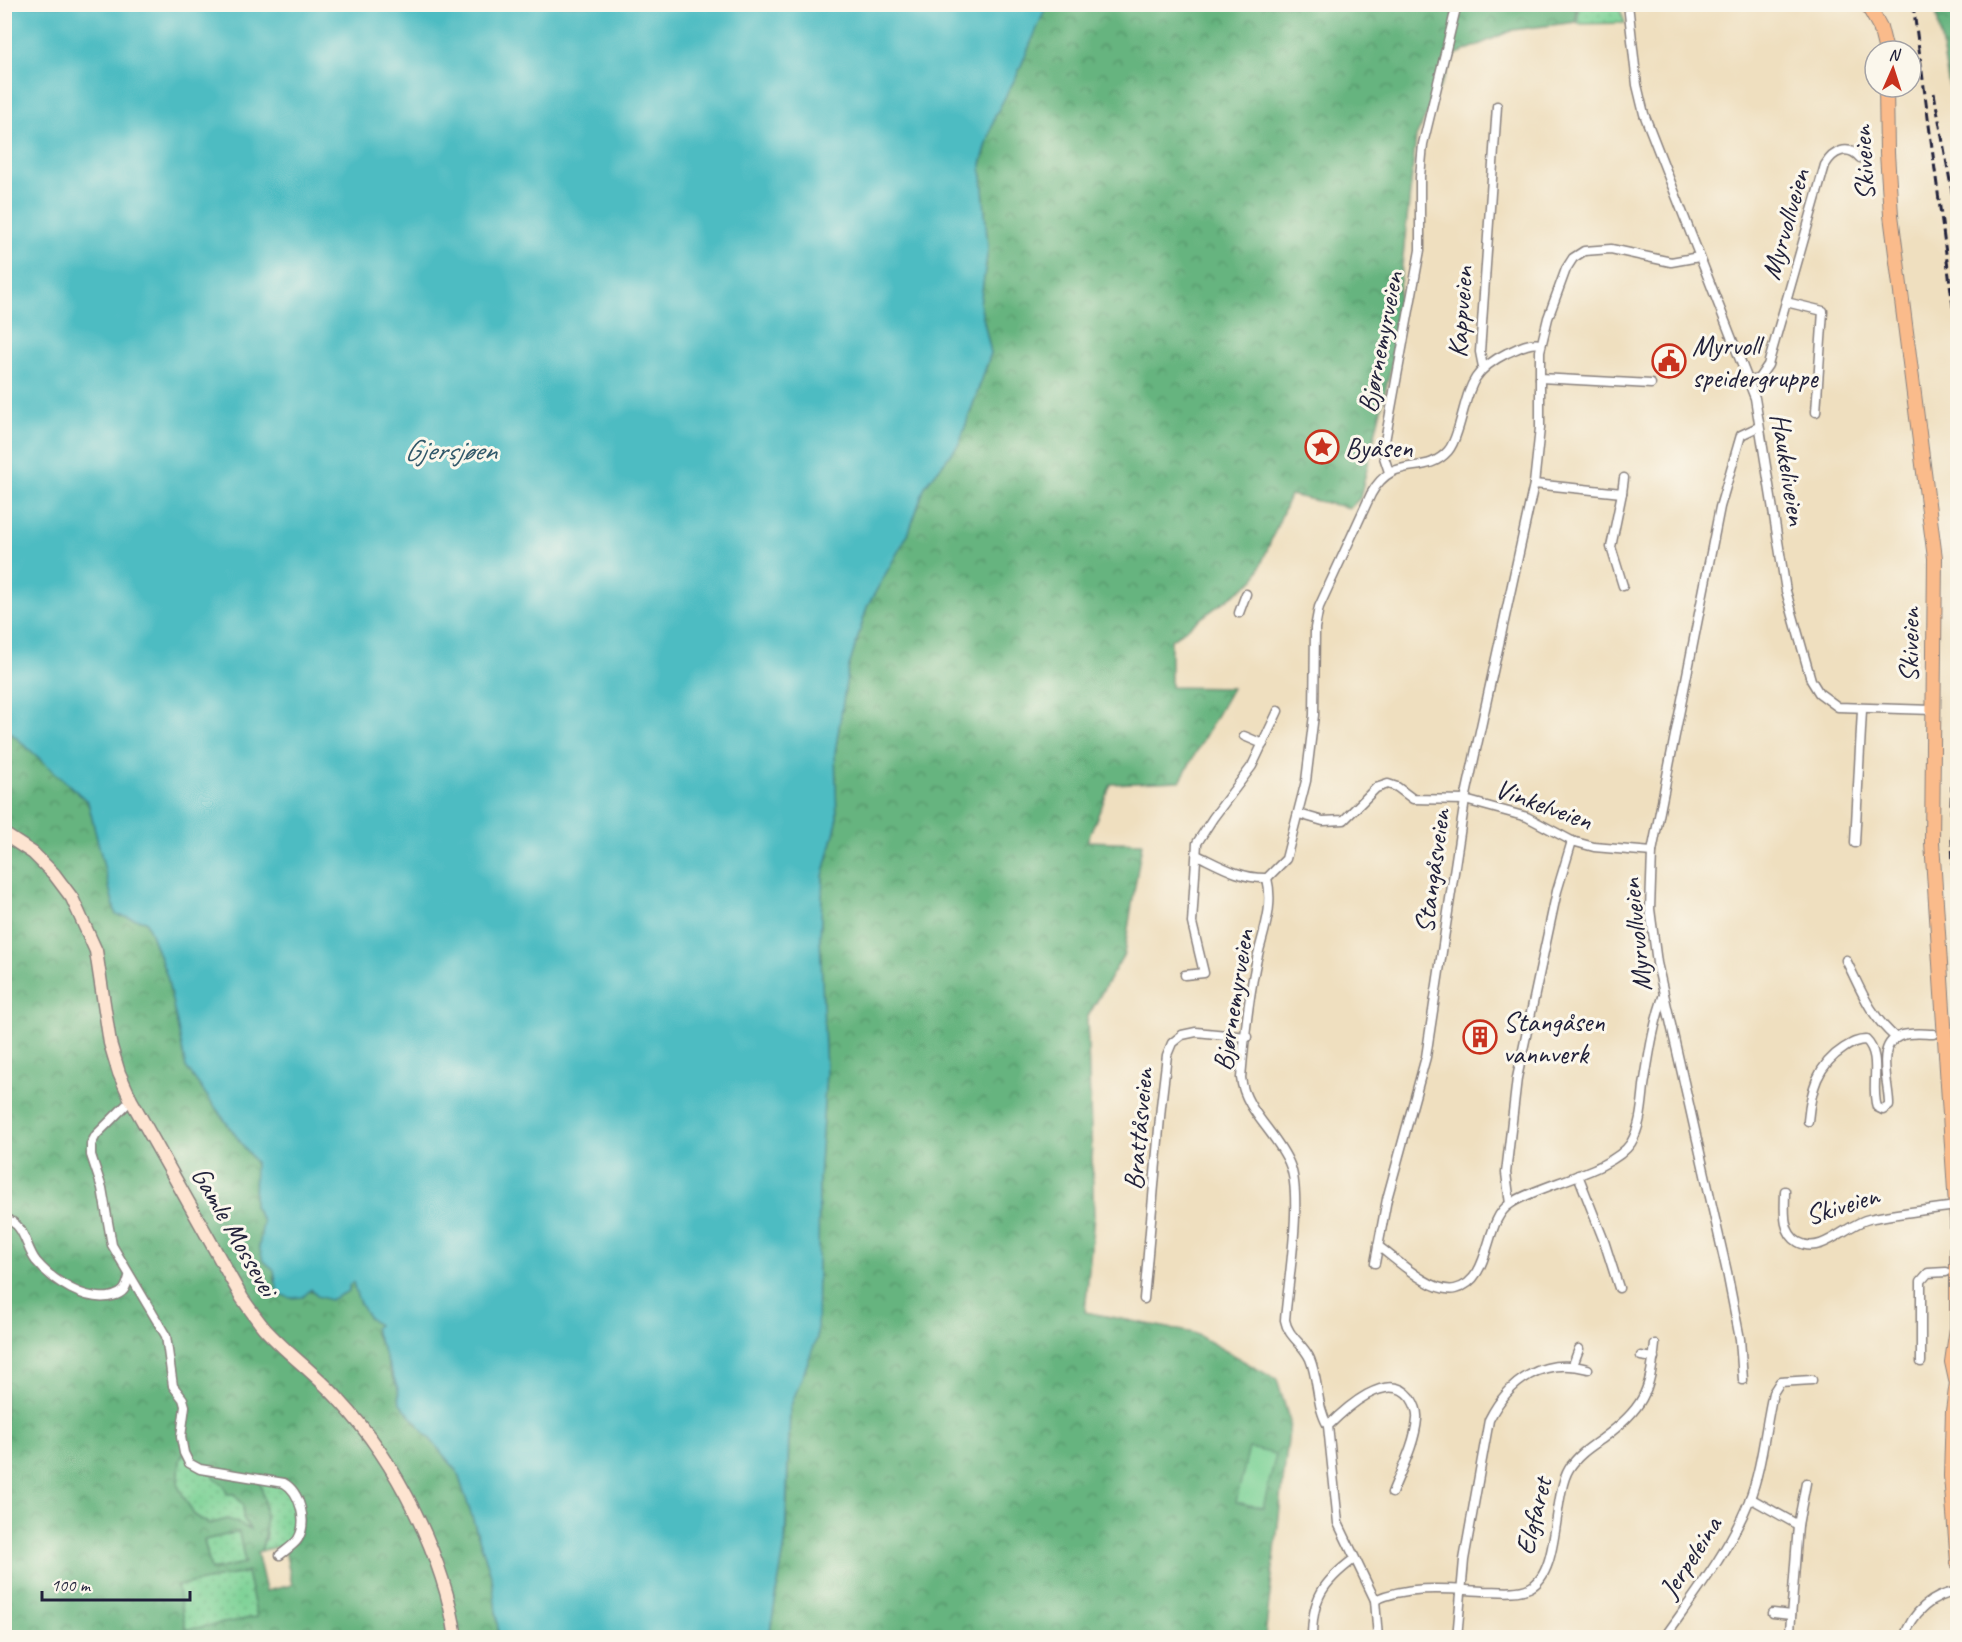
<svg xmlns="http://www.w3.org/2000/svg" width="1962" height="1642" viewBox="0 0 1962 1642" font-family="Caveat,sans-serif">
	<style>
		.grass { fill: url(#grass-dots); stroke: #507a68; stroke-width: 1.5 }
		.forest { fill: url(#forest-crowns); stroke: #446b5d; stroke-width: 1.5; fill-rule: evenodd }
		.pitch { fill: #7dd296; stroke: #507a68; stroke-width: 1.5 }
		.water { fill: #4dbcc2; stroke: #386f7e; stroke-width: 1.5 }
		.lines { fill: none; stroke-linecap: round; stroke-linejoin: round }
		.minor-casing { stroke: #88807d; stroke-width: 11 }
		.secondary-casing { stroke: #88807d; stroke-width: 15 }
		.primary-casing { stroke: #88807d; stroke-width: 16 }
		.minor { stroke: #fff; stroke-width: 8 }
		.secondary { stroke: #fde4d1; stroke-width: 12 }
		.primary { stroke: #fabb8b; stroke-width: 14 }
		.rail { stroke: #22223b; stroke-width: 3; stroke-dasharray: 9 4.5; stroke-linecap: butt }
		.labels { text-anchor: middle; dominant-baseline: central; stroke-width: 6; stroke-linejoin: round; paint-order: stroke }
		.street-label { font-size: 28px; fill: #22223b; stroke: #fbf7ec }
		.poi-label { font-size: 28px; fill: #22223b; stroke: #fbf7ec; text-anchor: start }
		.water-label { font-size: 30px; font-style: italic; fill: #31586a; stroke: #fbf7ec }
	</style>
	<defs>
		<pattern id="grass-dots" width="8" height="8" patternUnits="userSpaceOnUse" patternTransform="scale(1.5)"><rect width="8" height="8" fill="#7dd296"/><path d="M2 2h.1M6 6h.1" fill="none" stroke="#6cb482" stroke-width="1.8" stroke-linecap="round"/></pattern>
		<pattern id="forest-crowns" width="20" height="18" patternUnits="userSpaceOnUse" patternTransform="scale(1.5)"><rect width="20" height="18" fill="#66b47f"/><path d="M2 6a3 3 0 1 1 6 0M12 15a3 3 0 1 1 6 0" fill="none" stroke="#549269"/></pattern>
	</defs>
	<rect width="100%" height="100%" fill="#fbf7ec"/>
	<filter id="ink" filterUnits="userSpaceOnUse"><feTurbulence type="fractalNoise" baseFrequency=".0167" numOctaves="2"/><feDisplacementMap in="SourceGraphic" scale="12" xChannelSelector="R" yChannelSelector="G"/><feConvolveMatrix kernelMatrix="1 2 1 2 8 2 1 2 1" color-interpolation-filters="sRGB"/></filter>
	<filter id="wash" filterUnits="userSpaceOnUse"><feTurbulence type="fractalNoise" baseFrequency=".008" numOctaves="4" result="noise"/><feDisplacementMap in="SourceGraphic" scale="24" xChannelSelector="R" yChannelSelector="G"/><feGaussianBlur stdDeviation="1.35" result="paint"/><feColorMatrix in="noise" values="0 0 0 0 0 0 0 0 0 0 0 0 0 0 0 0 0 1.4 0 .05"/><feComposite in="paint" operator="in"/></filter>
	<g filter="url(#wash)">
		<rect width="100%" height="100%" fill="#efdfbf"/>
		<!-- grass -->
		<g class="grass">
			<polygon points="1578,5 1618,5 1625,23 1578,24"/>
			<polygon points="184,1453 214,1473 244,1505 243,1518 252,1530 228,1519 209,1524 194,1515 178,1486 180,1460"/>
			<polygon points="259,1479 291,1487 302,1517 296,1542 261,1551 266,1535"/>
			<polygon points="239,1532 245,1563 211,1570 204,1540"/>
			<polygon points="247,1572 258,1617 186,1630 176,1586"/>
		</g>
		<!-- forest -->
		<g class="forest">
			<polygon points="1047,4 1576,5 1576,22 1513,30 1455,55 1416,137 1391,367 1360,498 1350,508 1290,495 1255,579 1171,640 1171,687 1232,688 1180,781 1111,784 1087,841 1142,843 1124,954 1087,1018 1094,1216 1085,1312 1194,1333 1277,1380 1290,1422 1265,1637 769,1638 786,1537 790,1408 817,1338 819,1178 826,1072 820,937 823,876 837,822 835,753 848,670 867,607 909,532 925,486 959,444 991,354 980,304 988,249 981,165 995,116 1017,75"/>
			<polygon points="1935,5 1957,5 1957,104 1950,92"/>
			<path d="M4,731l6,1 78,70 28,112 30,7 21,55 19,91 69,95 -1,44 9,16 -4,25 4,13 11,10 1,12 59,15 14,-6 1,-6 4,-3c5,17 11,34 26,43l-5,7 11,20 5,20 8,16 2,15 57,68 35,107 7,59h-494zM183,1454l17,15 14,4v5l10,8 3,8h7l9,11v13l7,11 -22,-10 -19,5 -15,-9 -16,-29 2,-26zM259,1479l32,8 11,30 -6,25 -12,3 8,40 -26,6 -9,-39 4,-1c7,-25 6,-47 -2,-72zM239,1532l6,31 -34,7 -7,-30zM247,1572l10,45 -71,13 -9,-44z"/>
		</g>
		<!-- pitch -->
		<polygon class="pitch" points="1249,1448 1276,1454 1263,1508 1236,1502"/>
		<!-- water -->
		<path class="water" d="M4,5h1043l-30,70 -22,41 -14,48 7,85 -8,55 11,49 -32,91 -34,42 -16,46 -42,75 -19,63 -13,83 2,69 -14,54 -3,61 6,135 -7,106 -2,160 -27,70 -5,136 -16,93h-270l-7,-59 -35,-107 -57,-68 -2,-15 -24,-60 4,-3c-15,-9 -21,-27 -25,-43l-4,3v6l-19,9 -13,-4 -6,-7 -8,8 -12,1 -13,-4 -4,-24 -11,-10 -4,-13 4,-25 -9,-16 1,-44 -69,-95 -19,-91 -21,-55 -30,-6 -28,-113 -78,-70 -5,-1z"/>
	</g>
	<g filter="url(#ink)">
		<g class="lines">
			<defs>
				<g id="minor">
					<polyline points="1628,4 1637,85 1644,114 1755,398 1786,591 1811,680 1819,693 1838,707 1933,710"/>
					<polyline points="1786,302 1823,311 1816,412"/>
					<polyline points="1483,367 1480,352 1497,106"/>
					<polyline points="1540,378 1651,384"/>
					<path d="M1749,382l10,-4 9,-13 57,-200c8,-14 23,-21 35,-7"/>
					<polyline points="1389,472 1384,457 1385,441 1420,250 1420,177 1423,144 1457,4"/>
					<polyline points="1534,484 1622,493 1624,478"/>
					<polyline points="1622,493 1611,547 1623,586"/>
					<polyline points="1239,613 1246,594"/>
					<polyline points="1244,736 1263,744"/>
					<polyline points="1299,814 1323,821 1344,820 1376,788 1388,784 1397,787 1413,799 1465,800 1527,817 1572,841 1594,847 1652,852"/>
					<polyline points="1855,843 1862,710"/>
					<path d="M1197,855c23,11 44,24 70,23l19,-19 20,-78 8,-66 1,-87 4,-21 52,-113c23,-42 53,-16 77,-43 6,-7 8,-16 11,-25 11,-37 10,-54 48,-73 12,-5 21,-11 34,-9"/>
					<path d="M1267,878c8,32 -6,58 -12,90 -7,35 -11,74 -14,110 4,33 37,56 49,87 13,32 -2,117 -5,155 3,17 18,23 25,39 9,22 6,47 18,67"/>
					<path d="M1846,960c16,32 23,54 50,78"/>
					<polyline points="1185,975 1204,973 1192,923 1197,843 1213,818 1252,766 1278,711"/>
					<path d="M131,1100l-35,35 -5,9v11l11,33 10,57 54,91 7,50 10,13 2,7 -4,31 3,16 5,10 11,6 84,14c16,9 24,39 14,56 -4,6 -12,11 -18,16"/>
					<path d="M1808,1121c3,-31 9,-56 36,-73 8,-5 13,-8 22,-8 17,16 4,47 11,67l6,3 6,-4c1,-20 -15,-61 11,-70 10,-4 23,-2 33,-2"/>
					<polyline points="1578,1175 1604,1241 1619,1288"/>
					<path d="M1785,1191c0,17 -4,41 13,51 24,14 48,-18 71,-23 28,-6 58,-9 87,-13"/>
					<polyline points="1510,1204 1506,1173 1517,1078 1557,891 1572,841"/>
					<path d="M4,1219c21,3 21,28 32,42 17,20 50,42 77,35 11,-3 13,-8 16,-19"/>
					<path d="M1378,1246c18,13 54,48 77,43 38,-9 28,-68 55,-85 29,-20 102,-32 121,-61 10,-17 11,-39 13,-57 5,-31 9,-60 19,-89"/>
					<polyline points="1375,1263 1387,1199 1426,1057 1465,800 1534,484 1540,428 1540,351 1548,318 1566,269 1573,258 1584,251 1611,249 1671,262 1699,257"/>
					<polyline points="1144,1299 1161,1106 1167,1055 1172,1043 1182,1035 1196,1032 1247,1037"/>
					<polyline points="1641,1356 1654,1358"/>
					<polyline points="1921,1362 1921,1281 1928,1273 1946,1272"/>
					<polyline points="1573,1365 1579,1349"/>
					<polyline points="1743,1380 1740,1339 1727,1272 1657,963 1650,909 1652,852 1720,507 1741,435 1758,427"/>
					<polyline points="1750,1498 1798,1525"/>
					<path d="M1375,1600c34,-15 72,-11 108,-9 15,0 32,3 46,-3 32,-14 23,-91 40,-119 8,-13 20,-21 33,-30 41,-30 48,-46 53,-95"/>
					<polyline points="1773,1613 1791,1615"/>
					<polyline points="1790,1631 1798,1525 1806,1483"/>
					<path d="M1312,1638c0,-40 11,-56 42,-79"/>
					<path d="M1378,1638l-3,-38 -37,-77 -10,-97c17,-17 60,-57 82,-29 4,6 8,14 7,22 -2,25 -16,51 -25,74"/>
					<path d="M1457,1638l7,-78 25,-140c20,-40 54,-63 99,-51"/>
					<path d="M1664,1638c31,-44 65,-87 85,-137 13,-33 16,-73 24,-108l7,-11 32,-2"/>
					<path d="M1904,1638c9,-27 27,-42 54,-47"/>
				</g>
				<path id="secondary" d="M4,834l29,19 21,21 18,24 24,53 14,92 9,30 12,27 111,198c7,10 14,20 22,30 23,26 53,46 76,73 56,60 104,155 116,237"/>
				<g id="primary">
					<polyline points="1867,4 1880,27 1886,51"/>
					<polyline points="1886,87 1887,153 1891,215 1935,558 1932,842 1957,1221 1957,1328 1952,1362 1956,1380"/>
					<polyline points="1958,1375 1953,1411 1951,1476 1958,1563"/>
				</g>
			</defs>
			<!-- minor casing -->
			<use href="#minor" class="minor-casing"/>
			<!-- secondary casing -->
			<use href="#secondary" class="secondary-casing"/>
			<!-- primary casing -->
			<use href="#primary" class="primary-casing"/>
			<!-- minor -->
			<use href="#minor" class="minor"/>
			<!-- secondary -->
			<use href="#secondary" class="secondary"/>
			<!-- primary -->
			<use href="#primary" class="primary"/>
			<!-- rail -->
			<g class="rail">
				<polyline points="1913,4 1958,344"/>
				<polyline points="1934,93 1958,225"/>
				<polyline points="1958,553 1951,810 1958,1010"/>
			</g>
		</g>
	</g>
	<!-- icons -->
	<defs>
		<symbol id="civic-ring" viewBox="-11 -11 22 22"><circle r="9.5" fill="#fbf7ec" stroke="#c8321e" stroke-width="1.5"/><path d="M-.6-6.5H3V-4.5H.6V-3L4-1V1h2V6H-6V1h2V-1L-.6-3ZM-1.2 2.5V6h2.4V2.5Z" fill="#c8321e"/></symbol>
		<symbol id="sight-ring" viewBox="-11 -11 22 22"><circle r="9.5" fill="#fbf7ec" stroke="#c8321e" stroke-width="1.5"/><path d="M0-6L1.8-2.2L6-1.7L2.9 1.2L3.7 5.4L0 3.3L-3.7 5.4L-2.9 1.2L-6-1.7L-1.8-2.2Z" fill="#c8321e"/></symbol>
		<symbol id="building-ring" viewBox="-11 -11 22 22"><circle r="9.5" fill="#fbf7ec" stroke="#c8321e" stroke-width="1.5"/><path d="M-4-6H4V6H1V3H-1V6H-4ZM-2.5-4.3h1.7v1.8h-1.7ZM.8-4.3h1.7v1.8H.8ZM-2.5-1h1.7V.8h-1.7ZM.8-1h1.7V.8H.8Z" fill="#c8321e"/></symbol>
	</defs>
	<g fill-rule="evenodd">
		<use href="#civic-ring" x="1650" y="342" width="38" height="38"/>
		<use href="#sight-ring" x="1303" y="428" width="38" height="38"/>
		<use href="#building-ring" x="1461" y="1018" width="38" height="38"/>
	</g>
	<g class="labels">
		<!-- street labels -->
		<g class="street-label">
			<text transform="translate(1863 163) rotate(-93)">Skiveien</text>
			<text transform="translate(1785 224) rotate(-74)">Myrvollveien</text>
			<text transform="translate(1460 312) rotate(-86)">Kappveien</text>
			<text transform="translate(1380 342) rotate(-79)">Bjørnemyrveien</text>
			<text transform="translate(1789 469) rotate(81)">Haukeliveien</text>
			<text transform="translate(1909 645) rotate(-89)">Skiveien</text>
			<text transform="translate(1544 804) rotate(20)">Vinkelveien</text>
			<text transform="translate(1432 871) rotate(-82)">Stangåsveien</text>
			<text transform="translate(1636 935) rotate(-96)">Myrvollveien</text>
			<text transform="translate(1233 1000) rotate(-81)">Bjørnemyrveien</text>
			<text transform="translate(1138 1129) rotate(-85)">Brattåsveien</text>
			<text transform="translate(1842 1205) rotate(-17)">Skiveien</text>
			<text transform="translate(235 1231) rotate(60)">Gamle Mossevei</text>
			<text transform="translate(1533 1516) rotate(-76)">Elgfaret</text>
			<text transform="translate(1690 1557) rotate(-57)">Jerpeleina</text>
		</g>
		<!-- poi labels -->
		<g class="poi-label">
			<text x="1692" y="345">Myrvoll<tspan x="1692" dy="32">speidergruppe</tspan></text>
			<text x="1345" y="447">Byåsen</text>
			<text x="1503" y="1021">Stangåsen<tspan x="1503" dy="32">vannverk</tspan></text>
		</g>
		<!-- water labels -->
		<g class="water-label">
			<text x="450" y="450">Gjersjøen</text>
		</g>
	</g>
	<!-- margin -->
	<rect width="1962" height="1642" fill="none" stroke="#fbf7ec" stroke-width="24"/>
	<!-- north arrow -->
	<g transform="translate(1893 69) rotate(3)"><circle r="28" fill="#fbf7ec" stroke="#a4a2a5" stroke-width="1.5"/>
	<path d="M0-4.5L10 22L0 15L-10 22Z" fill="#c8321e"/>
	<text y="-9" font-size="16" font-weight="bold" text-anchor="middle" fill="#22223b">N</text>
	</g>
	<!-- scale -->
	<path d="M42 1591v9h148v-9" fill="none" stroke="#22223b" stroke-width="3"/>
	<text x="51" y="1591" font-size="18" fill="#22223b" stroke="#fbf7ec" stroke-width="4.5" paint-order="stroke">100 m</text>
</svg>
